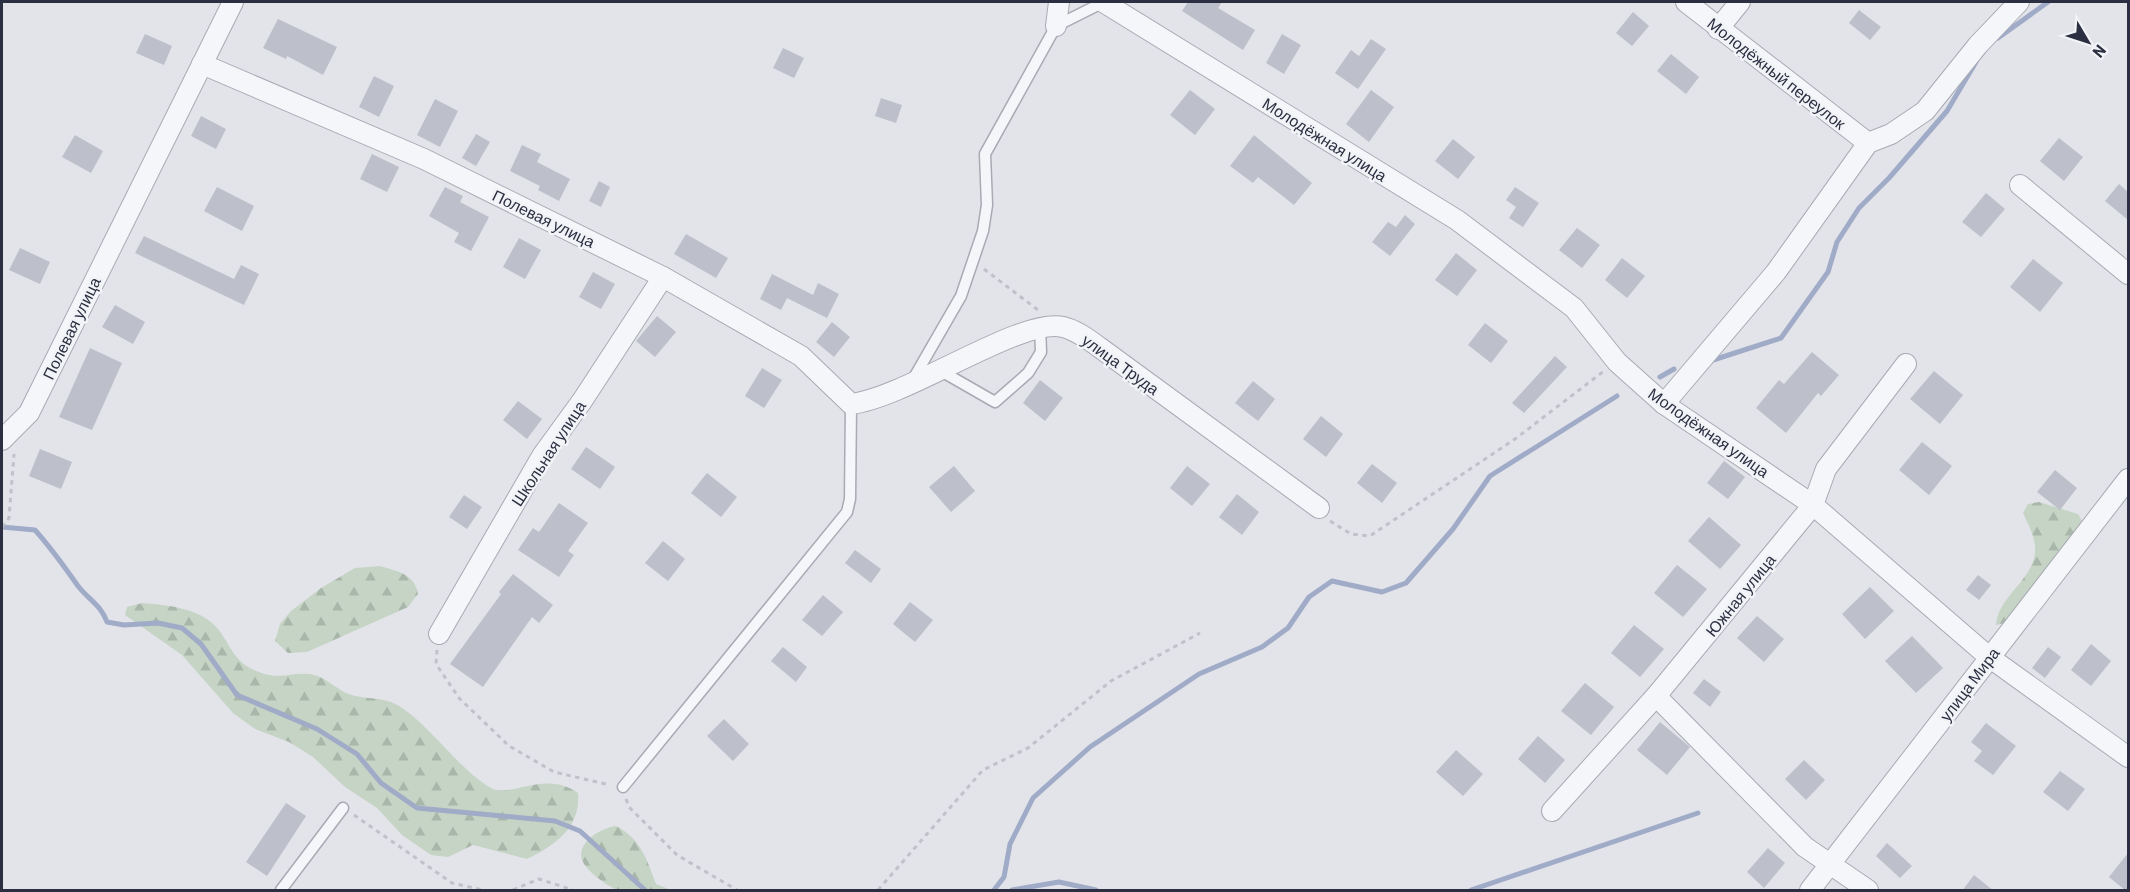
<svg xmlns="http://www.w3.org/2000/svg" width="2130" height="892" viewBox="0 0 2130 892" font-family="Barlow,sans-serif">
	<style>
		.forest { fill: url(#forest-firs) }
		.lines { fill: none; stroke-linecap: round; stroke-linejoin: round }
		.stream { stroke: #a0abc8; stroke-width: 5 }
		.building { fill: #bdbfca }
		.service-casing { stroke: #a8aab4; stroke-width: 13 }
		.minor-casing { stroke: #a8aab4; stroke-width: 22 }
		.path { stroke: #c0c2c9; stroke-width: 3; stroke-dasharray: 4.5 4.5; stroke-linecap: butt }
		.service { stroke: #f5f6f9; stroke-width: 10 }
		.minor { stroke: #f5f6f9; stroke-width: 20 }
		.labels { text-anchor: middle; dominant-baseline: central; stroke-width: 5; stroke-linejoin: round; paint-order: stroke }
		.street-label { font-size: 16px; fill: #2b2f41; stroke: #f2f3f7 }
	</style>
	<defs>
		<pattern id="forest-firs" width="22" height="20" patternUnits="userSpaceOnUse" patternTransform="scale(1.5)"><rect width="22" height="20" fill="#c5d4c4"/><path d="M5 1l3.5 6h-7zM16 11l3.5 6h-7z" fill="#a9b6aa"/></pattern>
	</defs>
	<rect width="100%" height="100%" fill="#e3e4ea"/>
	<!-- forest -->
	<g class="forest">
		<path d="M2039,502l39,12 4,7 -4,13 -73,89 -9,2c2,-32 47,-49 38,-85 -2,-9 -7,-18 -11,-27l5,-9z"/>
		<path d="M380,566c17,5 35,8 38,28l-10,13 -101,45 -19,1 -13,-12 5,-17 11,-13 30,-23 34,-20z"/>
		<path d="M142,603c25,2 59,5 76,26 12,15 15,31 34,40 29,13 33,3 58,5 14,2 24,13 36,19 14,6 31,4 45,9 32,13 65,66 100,86 19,11 53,-19 87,5 3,35 -23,52 -51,66l-54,-14 -25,12 -17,-2 -29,-20 -25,-27 -32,-21 -32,-30 -24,-15 -34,-13 -22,-16 -51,-58 -57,-40 2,-8z"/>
		<path d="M616,826c24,12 31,33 40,58l15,6c-12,1 -47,2 -56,-1 -9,-4 -28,-18 -32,-27 -9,-19 18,-34 33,-36z"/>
	</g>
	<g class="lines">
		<!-- stream -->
		<g class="stream">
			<polyline points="1998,38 2048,2"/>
			<polyline points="1710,361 1781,338 1828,272 1837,242 1859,208 1889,178 1947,111 1976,62"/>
			<polyline points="1660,377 1674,369"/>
			<path d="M2,527l33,3c16,18 29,36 43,56 10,13 23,19 29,36l17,3 34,-2 24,5 19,16 36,51 80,34 40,25 24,29 36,25 138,13 25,10 65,59"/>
			<polyline points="994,890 1004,877 1010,844 1033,798 1090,747 1199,674 1262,647 1288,628 1309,597 1332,581 1382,592 1406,583 1453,529 1490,476 1617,396"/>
			<polyline points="1012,890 1059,882 1096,890"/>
			<polyline points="1471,890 1698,813"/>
		</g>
	</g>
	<!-- building -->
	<g class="building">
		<polygon points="1188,2 1222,2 1218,8 1255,30 1243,50 1182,11"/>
		<polygon points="1859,10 1881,27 1870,40 1849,23"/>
		<polygon points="1633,12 1649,26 1632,46 1616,33"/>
		<polygon points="278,19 337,47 323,75 287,56 286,59 263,48"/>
		<polygon points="145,34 172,46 164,65 136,53"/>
		<polygon points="1282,34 1301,45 1284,74 1266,63"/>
		<polygon points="1371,39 1386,49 1358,89 1335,73 1351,50 1359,56"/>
		<polygon points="783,48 804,58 794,78 773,68"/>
		<polygon points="1671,54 1699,77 1686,94 1657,71"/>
		<polygon points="374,76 394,86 379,117 359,107"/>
		<polygon points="1190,90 1215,109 1195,135 1170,115"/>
		<polygon points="1371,90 1394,107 1369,142 1346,124"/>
		<polygon points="881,98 902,105 896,123 875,116"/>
		<polygon points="435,99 458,111 440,147 417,135"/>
		<polygon points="201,116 226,129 216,149 191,136"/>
		<polygon points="476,134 490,142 476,166 462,158"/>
		<polygon points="75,135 103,151 91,173 62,157"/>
		<polygon points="1254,135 1312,183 1294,205 1258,177 1253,183 1230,166"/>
		<polygon points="2059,138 2083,157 2064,181 2040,161"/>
		<polygon points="1453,139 1475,157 1458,179 1435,161"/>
		<polygon points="522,145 541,154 537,162 570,179 559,201 538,190 540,186 510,171"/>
		<polygon points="372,154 399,167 387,192 360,179"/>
		<polygon points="599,181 610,187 601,207 589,201"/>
		<polygon points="2119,184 2128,192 2128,220 2105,201"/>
		<polygon points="217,187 254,206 242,231 204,211"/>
		<polygon points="445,187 463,196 460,202 489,217 471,251 454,242 459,233 429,216"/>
		<polygon points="1515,187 1539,203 1523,227 1509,218 1516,207 1506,200"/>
		<polygon points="1986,193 2005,209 1981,237 1962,222"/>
		<polygon points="1405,215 1415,224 1390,256 1372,242 1388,222 1396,227"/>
		<polygon points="1577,228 1600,245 1582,268 1559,250"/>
		<polygon points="686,234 728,258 716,278 674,254"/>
		<polygon points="144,236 234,279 241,265 259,274 244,305 135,253"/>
		<polygon points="519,238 541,250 525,279 503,267"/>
		<polygon points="20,248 50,262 40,284 9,270"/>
		<polygon points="1456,253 1477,270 1457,296 1435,280"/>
		<polygon points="1622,258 1645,276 1627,298 1605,280"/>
		<polygon points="2033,259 2063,283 2040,312 2010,287"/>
		<polygon points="593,272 615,284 601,309 579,297"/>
		<polygon points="772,274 813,295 818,283 839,294 827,318 787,298 781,310 760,299"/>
		<polygon points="115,305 145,322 133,344 102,327"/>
		<polygon points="657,316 676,332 655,357 636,341"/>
		<polygon points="832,322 850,337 834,357 816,342"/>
		<polygon points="1485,323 1508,341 1491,363 1468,345"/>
		<polygon points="90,348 122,363 92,430 59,417"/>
		<polygon points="1812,352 1839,375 1821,396 1818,393 1786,433 1756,408 1779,380 1784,384"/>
		<polygon points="1555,356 1567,367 1524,413 1512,403"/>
		<polygon points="762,368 782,380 764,408 745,396"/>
		<polygon points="1934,371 1963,395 1940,424 1910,399"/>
		<polygon points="1040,380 1063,398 1045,421 1023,403"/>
		<polygon points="1253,381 1275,399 1258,421 1235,403"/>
		<polygon points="518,401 542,419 527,439 503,420"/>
		<polygon points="1321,416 1343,434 1326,457 1303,439"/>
		<polygon points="1922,442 1952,466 1929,495 1899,470"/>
		<polygon points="586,447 615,467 600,489 571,469"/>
		<polygon points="40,449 72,462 61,489 29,476"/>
		<polygon points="1724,461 1745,477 1728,499 1707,483"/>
		<polygon points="1372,464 1397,483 1382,503 1357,483"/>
		<polygon points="954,466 975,491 951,512 929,487"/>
		<polygon points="1187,466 1210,484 1192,506 1170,488"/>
		<polygon points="2055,470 2077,488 2060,510 2037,492"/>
		<polygon points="707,473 737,497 721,517 691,493"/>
		<polygon points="1237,494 1259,512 1242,535 1219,517"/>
		<polygon points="464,495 482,507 467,529 449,517"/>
		<polygon points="559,503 588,523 568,551 574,555 559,577 518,550 533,528 539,532"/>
		<polygon points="1709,517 1741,545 1720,569 1688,541"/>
		<polygon points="663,541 685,559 668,581 645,563"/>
		<polygon points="855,550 881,569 871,583 845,563"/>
		<polygon points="1677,565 1707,589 1683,617 1654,593"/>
		<polygon points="513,574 553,605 539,623 532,617 483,687 450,664 501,594 499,592"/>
		<polygon points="1978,575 1991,585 1979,600 1966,590"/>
		<polygon points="1870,587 1894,611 1865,639 1842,614"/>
		<polygon points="823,595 843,612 822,636 802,620"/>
		<polygon points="910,602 933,620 915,642 893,624"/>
		<polygon points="1757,616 1784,639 1764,662 1737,638"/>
		<polygon points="1634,625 1664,649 1640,677 1611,653"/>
		<polygon points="1912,636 1943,668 1916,693 1885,661"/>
		<polygon points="2091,644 2111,661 2091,686 2071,670"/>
		<polygon points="783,647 807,667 796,682 771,661"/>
		<polygon points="2048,647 2061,657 2045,678 2032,668"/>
		<polygon points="1704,679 1721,692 1710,707 1693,693"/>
		<polygon points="1585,683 1614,707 1591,735 1561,711"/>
		<polygon points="724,719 749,744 733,761 707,736"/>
		<polygon points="1660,722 1690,747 1667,775 1637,750"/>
		<polygon points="1986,723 2016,746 1993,775 1974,761 1982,751 1971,742"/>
		<polygon points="1538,736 1565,760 1545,783 1518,759"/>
		<polygon points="1456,750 1483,774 1463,796 1436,772"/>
		<polygon points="1804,760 1825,780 1806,800 1785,779"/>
		<polygon points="2060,771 2085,789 2068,811 2043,792"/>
		<polygon points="286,803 306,816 267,876 246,862"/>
		<polygon points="1887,843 1912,866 1900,878 1876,856"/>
		<polygon points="1768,848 1785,863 1764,888 1747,872"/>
		<polygon points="2128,853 2128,891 2126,891 2109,877"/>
		<polygon points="1974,875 1994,891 1962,891"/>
	</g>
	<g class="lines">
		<defs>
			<g id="service">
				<polyline points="941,371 995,402 1028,373 1041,352 1040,327"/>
				<polyline points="912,381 961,296 983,231 987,205 985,154 1056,26 1104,2"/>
				<polyline points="623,787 847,512 850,499 851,404"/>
				<polyline points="281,890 343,808"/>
			</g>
			<g id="minor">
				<polyline points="1103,2 1457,220 1574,308 1617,362 1664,404 1813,505 1989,657 2128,757"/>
				<polyline points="1686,2 1868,143"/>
				<polyline points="1056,26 1059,2"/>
				<polyline points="1718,29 1740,2"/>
				<path d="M202,64l222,95 239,118 138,79 50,48c57,-7 170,-87 212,-77 13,3 25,12 36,20l220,161"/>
				<polyline points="2020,185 2128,274"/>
				<polyline points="1664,404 1776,272 1868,143 1891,134 1925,111 1978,45 2019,2"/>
				<polyline points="2,440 29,413 233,2"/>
				<polyline points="439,634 542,456 582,401 663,277"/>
				<polyline points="1656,696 1805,847 1868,890"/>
				<polyline points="1552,811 1656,696 1813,505 1826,469 1906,364"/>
				<polyline points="1810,890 2128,479"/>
			</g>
		</defs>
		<!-- service casing -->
		<use href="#service" class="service-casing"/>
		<!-- minor casing -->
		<use href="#minor" class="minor-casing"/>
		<!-- path -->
		<g class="path">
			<polyline points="984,269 1038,310"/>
			<polyline points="1330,521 1351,534 1370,536 1515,439 1604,371"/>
			<polyline points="2,527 9,518 14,454"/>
			<polyline points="437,650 436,664 459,698 509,746 554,772 610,785"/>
			<polyline points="626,799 629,807 677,855 737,890"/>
			<polyline points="354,815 452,883 483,890"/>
			<polyline points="513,890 539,879 573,890"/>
			<polyline points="878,890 983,770 1028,748 1111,681 1200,633"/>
		</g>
		<!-- service -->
		<use href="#service" class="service"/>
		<!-- minor -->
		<use href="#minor" class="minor"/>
	</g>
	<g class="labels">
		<!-- street labels -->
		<g class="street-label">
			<text transform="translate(1777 73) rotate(38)">Молодёжный переулок</text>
			<text transform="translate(1325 139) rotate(32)">Молодёжная улица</text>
			<text transform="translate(544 218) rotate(26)">Полевая улица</text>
			<text transform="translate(71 328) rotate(-64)">Полевая улица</text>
			<text transform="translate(1121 364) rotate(36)">улица Труда</text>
			<text transform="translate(1709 432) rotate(35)">Молодёжная улица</text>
			<text transform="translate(548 453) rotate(-57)">Школьная улица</text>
			<text transform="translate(1740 595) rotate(-51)">Южная улица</text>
			<text transform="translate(1969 684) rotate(-53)">улица Мира</text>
		</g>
	</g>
	<!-- border -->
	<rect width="2130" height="892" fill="none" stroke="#2b2f41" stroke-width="6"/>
	<!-- north arrow -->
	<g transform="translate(2088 42) rotate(129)" stroke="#f2f3f7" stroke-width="4.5" paint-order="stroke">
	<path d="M0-4.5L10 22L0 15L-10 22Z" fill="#2b2f41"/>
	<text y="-9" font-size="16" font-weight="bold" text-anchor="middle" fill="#2b2f41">N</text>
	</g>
</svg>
